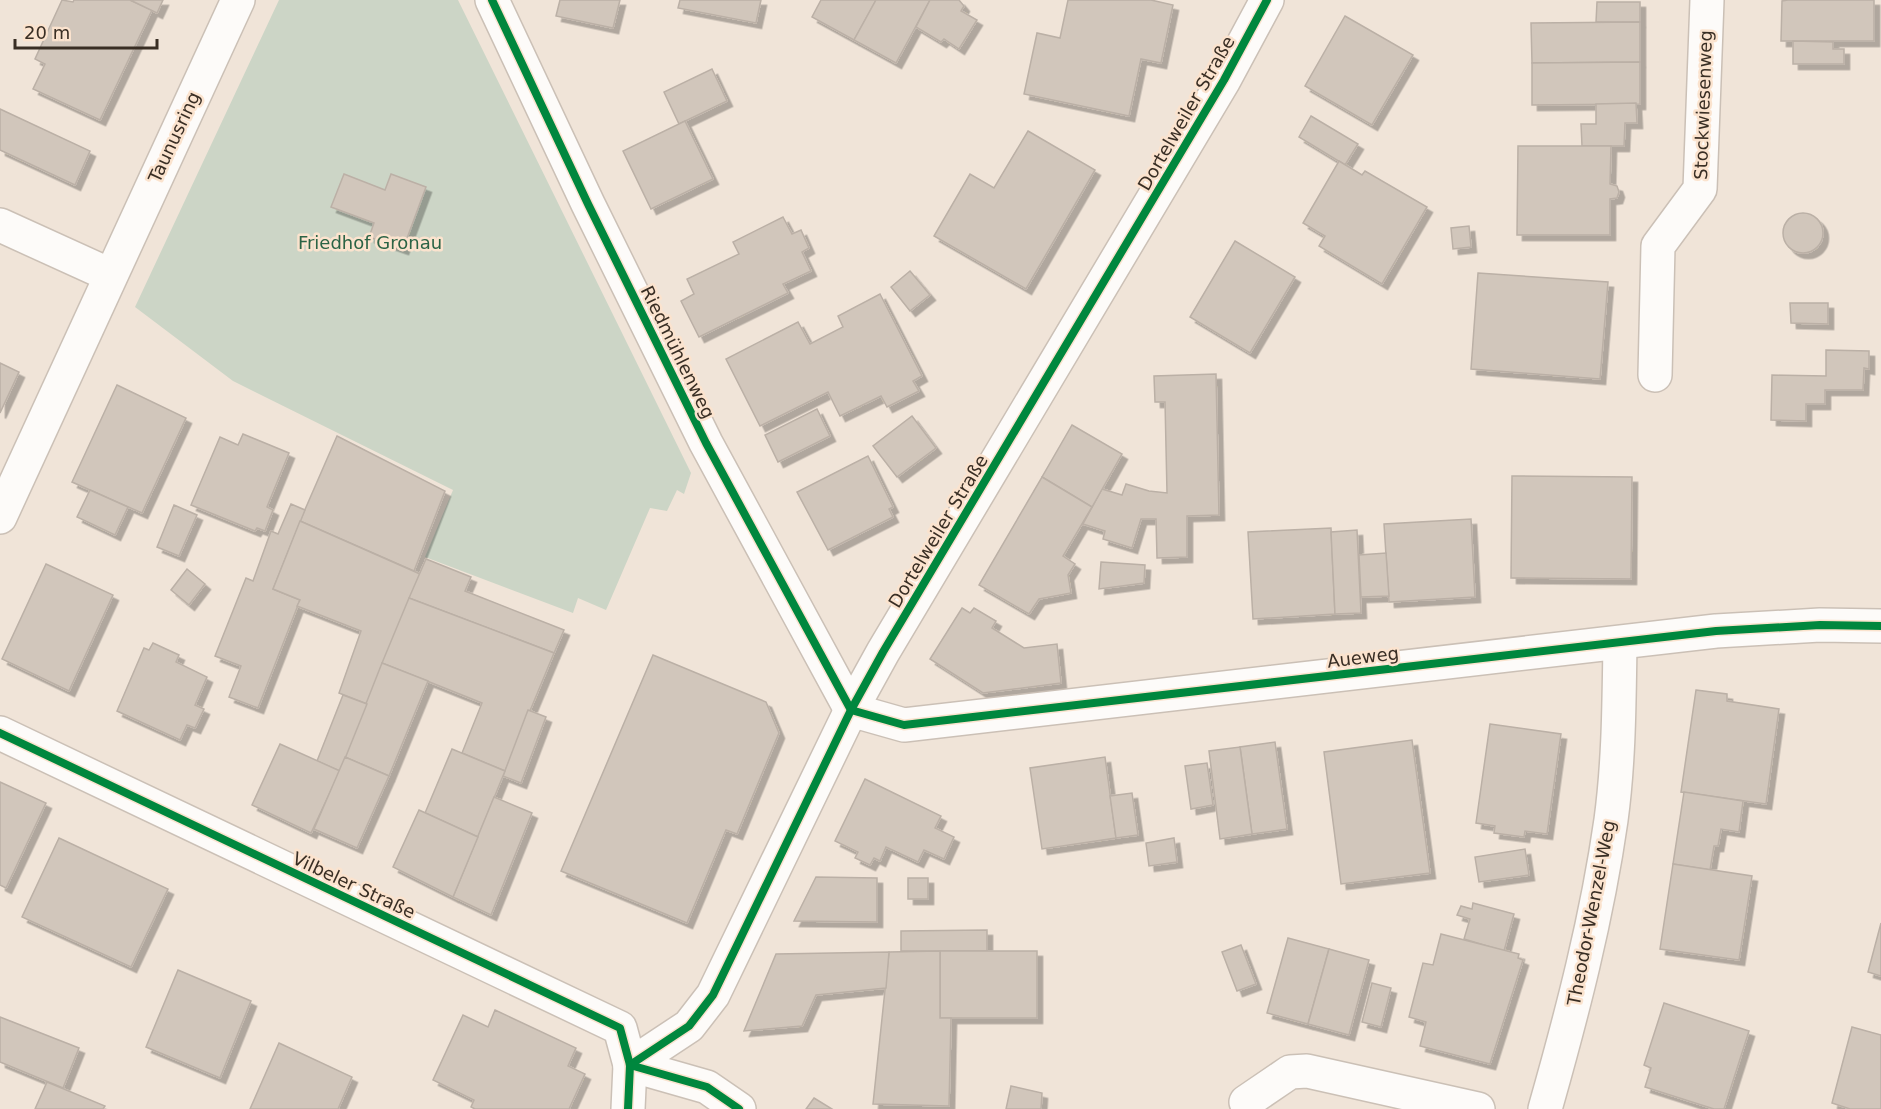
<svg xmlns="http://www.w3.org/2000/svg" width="1881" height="1109" viewBox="0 0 1881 1109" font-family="'DejaVu Sans',sans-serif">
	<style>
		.green { fill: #ccd5c6 }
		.building { fill: #d1c6bb; stroke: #bbb0a6; stroke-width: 1.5; filter: url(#shadow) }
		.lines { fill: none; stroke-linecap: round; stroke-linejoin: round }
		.minor-casing { stroke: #cbc0b6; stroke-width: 36 }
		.tertiary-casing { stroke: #cbc0b6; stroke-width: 36 }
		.minor { stroke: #fdfbf9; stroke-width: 33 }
		.tertiary { stroke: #fdfbf9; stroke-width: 33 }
		.cycleway-casing { stroke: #fbe3ce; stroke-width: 11 }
		.cycleway { stroke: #00873e; stroke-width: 8 }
		.labels { text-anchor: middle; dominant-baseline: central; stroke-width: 5; stroke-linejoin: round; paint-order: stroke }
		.street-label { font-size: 18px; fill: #392e24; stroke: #fbe3ce }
		.park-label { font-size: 18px; fill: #2b6345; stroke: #fbe3ce }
	</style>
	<defs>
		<filter id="shadow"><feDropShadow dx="5.5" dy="5.5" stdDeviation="0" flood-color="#0004"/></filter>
	</defs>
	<rect width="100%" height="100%" fill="#f0e4d8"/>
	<!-- green -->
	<polygon class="green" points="279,0 458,0 691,473 684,494 677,490 667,511 650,508 606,610 578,598 573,613 425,557 453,490 233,381 135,307"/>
	<!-- building -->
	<g class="building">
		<polygon points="62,0 73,2 74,0 130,0 152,10 100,120 33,89 45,64 35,59"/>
		<polygon points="130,0 163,0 157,13"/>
		<polygon points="560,0 620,0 613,28 556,16"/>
		<polygon points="680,0 761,0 756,23 678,8"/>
		<polygon points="821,0 876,0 854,40 812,17"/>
		<polygon points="876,0 930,0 896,63 854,40"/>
		<polygon points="930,0 959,0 964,6 961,11 977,20 959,49 944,39 941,42 916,27"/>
		<polygon points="1068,0 1151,0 1173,5 1161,63 1141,59 1129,116 1024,94 1037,33 1060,38"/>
		<polygon points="1788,0 1874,0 1874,41 1781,41 1782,1"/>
		<polygon points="1597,2 1640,2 1640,22 1596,22"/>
		<polygon points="1345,16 1413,55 1372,125 1305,86"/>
		<polygon points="1640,22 1640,62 1532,63 1531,23"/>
		<polygon points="1793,41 1833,42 1833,49 1844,49 1844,64 1793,64"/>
		<polygon points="1640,62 1640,104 1532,105 1532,63"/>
		<polygon points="712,69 727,101 679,124 664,92"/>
		<polygon points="1636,103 1637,123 1625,123 1624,146 1582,146 1581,124 1596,124 1596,104"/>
		<polygon points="0,109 90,151 75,185 0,150"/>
		<polygon points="1311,116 1358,144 1345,165 1299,137"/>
		<polygon points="685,121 713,179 651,209 623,151"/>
		<polygon points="1028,131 1095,170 1026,289 934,236 970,174 994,188"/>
		<polygon points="1518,146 1611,146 1610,184 1617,186 1619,192 1617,198 1610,199 1610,235 1517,235"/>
		<polygon points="1339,161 1362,175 1365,171 1427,207 1382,284 1319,246 1325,236 1303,223"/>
		<polygon points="344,174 385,190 391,174 426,187 403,249 369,237 374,223 331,207"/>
		<circle cx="1803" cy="233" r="20"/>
		<polygon points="783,217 792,234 801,230 809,248 802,252 811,271 783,284 788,293 699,337 681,301 694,294 687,279 739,254 733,242"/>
		<polygon points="1469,226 1471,247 1453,249 1451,228"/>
		<polygon points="1235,241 1295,277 1250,353 1190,317"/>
		<polygon points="910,271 930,295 910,311 891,287"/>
		<polygon points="1478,273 1608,282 1600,379 1471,369"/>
		<polygon points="880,294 922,376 913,381 919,391 887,407 881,396 840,416 828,392 760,426 726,359 798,322 810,344 843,327 838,316"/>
		<polygon points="1790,303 1828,303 1828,324 1791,323"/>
		<polygon points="1826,350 1869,351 1869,369 1864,368 1863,390 1825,390 1825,404 1806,404 1806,421 1771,420 1772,375 1826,376"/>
		<polygon points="0,363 19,372 0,413"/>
		<polygon points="1216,374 1219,515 1187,516 1187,557 1157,558 1156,519 1141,519 1132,548 1103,539 1105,531 1083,524 1102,489 1122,495 1126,484 1149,491 1167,493 1165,402 1155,402 1154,376"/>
		<polygon points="117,385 186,418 142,513 72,482"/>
		<polygon points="817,409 830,436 778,462 765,435"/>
		<polygon points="912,416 936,448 897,477 873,446"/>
		<polygon points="1072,425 1122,454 1092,507 1042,477"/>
		<polygon points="243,434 289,453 267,507 273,510 265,531 257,528 255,531 191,505 220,437 238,445"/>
		<polygon points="337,436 445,491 414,571 300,521"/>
		<polygon points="868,456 893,507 889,509 893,517 828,550 797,492"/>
		<polygon points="1512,476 1632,477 1631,579 1511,578"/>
		<polygon points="1042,477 1092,507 1063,556 1075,564 1068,575 1071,593 1039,599 1029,614 979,585"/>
		<polygon points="90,490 128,507 115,535 77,517"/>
		<polygon points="291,504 305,510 273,589 300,600 258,708 229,697 241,666 215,656 246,578 253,581 271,531 278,534"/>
		<polygon points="174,505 197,515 179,556 157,547"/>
		<polygon points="1471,519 1475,597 1389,602 1384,524"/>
		<polygon points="300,521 420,574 367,704 339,693 361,631 297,606 300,600 273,589"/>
		<polygon points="1331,528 1335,614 1253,619 1248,532"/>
		<polygon points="1357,530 1361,613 1335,614 1331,532"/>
		<polygon points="1386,553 1389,596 1361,597 1359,555"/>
		<polygon points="426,559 471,577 465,591 564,630 554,653 409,598"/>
		<polygon points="1101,562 1145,565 1144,583 1099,589"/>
		<polygon points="46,564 113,595 69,691 2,659"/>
		<polygon points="187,569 205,584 189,605 171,590"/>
		<polygon points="409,598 554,653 505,771 462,753 482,703 382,663"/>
		<polygon points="962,608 970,613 974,608 996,621 992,628 1024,648 1057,644 1061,683 983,693 930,659"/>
		<polygon points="153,643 179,655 176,662 207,677 195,705 204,709 195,728 187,725 180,740 117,711 144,648 149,650"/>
		<polygon points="653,655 766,702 779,733 737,834 726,830 687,923 561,871"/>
		<polygon points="382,663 428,681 389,776 345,757"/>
		<polygon points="1696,690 1727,694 1727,701 1779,709 1766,804 1681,792"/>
		<polygon points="343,695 367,704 340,771 317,761"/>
		<polygon points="528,710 546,717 521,783 503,776"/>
		<polygon points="1490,724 1561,734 1547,834 1525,831 1524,837 1494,833 1495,826 1476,823"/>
		<polygon points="1412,740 1430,873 1341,884 1324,752"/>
		<polygon points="1275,742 1287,829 1252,834 1240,747"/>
		<polygon points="280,744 340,771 311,833 252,805"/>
		<polygon points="1240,747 1252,834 1220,839 1209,751"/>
		<polygon points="452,749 505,771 478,837 425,813"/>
		<polygon points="345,757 389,776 357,848 314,829"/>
		<polygon points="1105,757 1116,838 1042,849 1030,768"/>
		<polygon points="1207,763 1213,805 1191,809 1185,766"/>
		<polygon points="865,779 941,816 935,828 954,837 944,859 924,850 918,862 886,847 880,861 874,858 870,865 855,858 858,852 835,841"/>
		<polygon points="0,782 46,803 6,888 0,885"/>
		<polygon points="1684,792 1743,801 1739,832 1721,829 1718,846 1714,846 1710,870 1673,864"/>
		<polygon points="1132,793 1138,835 1116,838 1110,796"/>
		<polygon points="494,797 532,813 491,915 453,897"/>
		<polygon points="419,810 478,837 453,897 393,867"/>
		<polygon points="59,838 168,889 131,967 22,917"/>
		<polygon points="1174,838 1177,862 1149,866 1146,843"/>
		<polygon points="1525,849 1529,875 1479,882 1475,857"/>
		<polygon points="1673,864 1752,876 1739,960 1660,949"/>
		<polygon points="816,877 877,878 877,922 794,921"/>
		<rect x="908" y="878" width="20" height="21"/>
		<polygon points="1473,903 1514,914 1504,951 1464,939 1470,919 1457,915 1461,906 1472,909"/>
		<polygon points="1881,923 1881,976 1868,972"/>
		<polygon points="987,930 987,951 901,951 901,931"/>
		<polygon points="1441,934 1519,954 1518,958 1523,960 1490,1064 1420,1046 1426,1022 1409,1017 1423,963 1433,965"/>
		<polygon points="1288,938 1329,949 1308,1024 1267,1013"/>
		<polygon points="1241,945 1256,984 1237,991 1222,952"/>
		<polygon points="1329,949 1369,960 1349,1035 1308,1024"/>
		<rect x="940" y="951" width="97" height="67"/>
		<polygon points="940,951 940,1018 951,1018 949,1106 873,1104 889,952"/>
		<polygon points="889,952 886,988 816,995 802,1026 744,1031 776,954"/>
		<polygon points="178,970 251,1001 220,1078 146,1047"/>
		<polygon points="1372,983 1391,988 1381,1027 1362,1022"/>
		<polygon points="1664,1003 1749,1031 1724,1109 1714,1109 1645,1087 1651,1068 1644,1065"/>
		<polygon points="495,1010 576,1048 568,1066 585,1074 569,1109 475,1109 471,1107 474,1100 433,1080 463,1015 488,1027"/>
		<polygon points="0,1017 79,1048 63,1088 0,1062"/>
		<polygon points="1852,1027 1881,1035 1881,1109 1850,1109 1832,1103"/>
		<polygon points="279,1043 352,1077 338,1109 250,1109"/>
		<polygon points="47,1082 105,1106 103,1109 35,1109"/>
		<polygon points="1011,1086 1042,1093 1041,1109 1006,1109"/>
		<polygon points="814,1098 832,1109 806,1109"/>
	</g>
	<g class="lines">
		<defs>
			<g id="minor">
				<polyline points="492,0 588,204 706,443 851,710 904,725 1716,631 1820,625 1881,626"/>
				<polyline points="0,225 110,275"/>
				<polyline points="1655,375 1658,246 1700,189 1707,0"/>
				<polyline points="0,517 238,0"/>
				<polyline points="630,1065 689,1026 713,995 851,710 883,652 1224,80 1267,0"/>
				<polyline points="630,1065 707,1087 739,1109"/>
				<polyline points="1246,1102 1290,1072 1307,1071 1478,1109"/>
				<path d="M1545,1109c27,-95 52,-191 66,-289 8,-59 8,-118 9,-177"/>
			</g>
			<polyline id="tertiary" points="0,733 620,1028 630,1065 628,1109"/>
		</defs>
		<!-- minor casing -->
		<use href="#minor" class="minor-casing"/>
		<!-- tertiary casing -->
		<use href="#tertiary" class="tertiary-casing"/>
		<!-- minor -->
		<use href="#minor" class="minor"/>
		<!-- tertiary -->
		<use href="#tertiary" class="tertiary"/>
		<defs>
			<g id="cycleway">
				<polyline points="492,0 588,204 706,443 851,710 904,725 1716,631 1820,625 1881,626"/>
				<polyline points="0,733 620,1028 630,1065 628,1109"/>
				<polyline points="630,1065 689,1026 713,995 851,710 883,652 1224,80 1267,0"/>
				<polyline points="630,1065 707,1087 739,1109"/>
			</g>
		</defs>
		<!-- cycleway casing -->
		<use href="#cycleway" class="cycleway-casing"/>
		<!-- cycleway -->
		<use href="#cycleway" class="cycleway"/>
	</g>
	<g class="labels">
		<!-- street labels -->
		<g class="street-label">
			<text transform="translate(1703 105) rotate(-88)">Stockwiesenweg</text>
			<text transform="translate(1186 113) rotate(-60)">Dortelweiler Straße</text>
			<text transform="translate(174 137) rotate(-65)">Taunusring</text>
			<text transform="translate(678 352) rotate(64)">Riedmühlenweg</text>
			<text transform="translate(938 531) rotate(-59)">Dortelweiler Straße</text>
			<text transform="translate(1363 657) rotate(-7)">Aueweg</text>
			<text transform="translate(354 885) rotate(25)">Vilbeler Straße</text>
			<text transform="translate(1591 913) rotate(-79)">Theodor-Wenzel-Weg</text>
		</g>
		<!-- park labels -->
		<g class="park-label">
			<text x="370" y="242">Friedhof Gronau</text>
		</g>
	</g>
	<!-- scale -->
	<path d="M15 39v9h142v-9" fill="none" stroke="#392e24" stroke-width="3"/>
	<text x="24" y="39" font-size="18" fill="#392e24" stroke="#fbe3ce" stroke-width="4.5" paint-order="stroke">20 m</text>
</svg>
